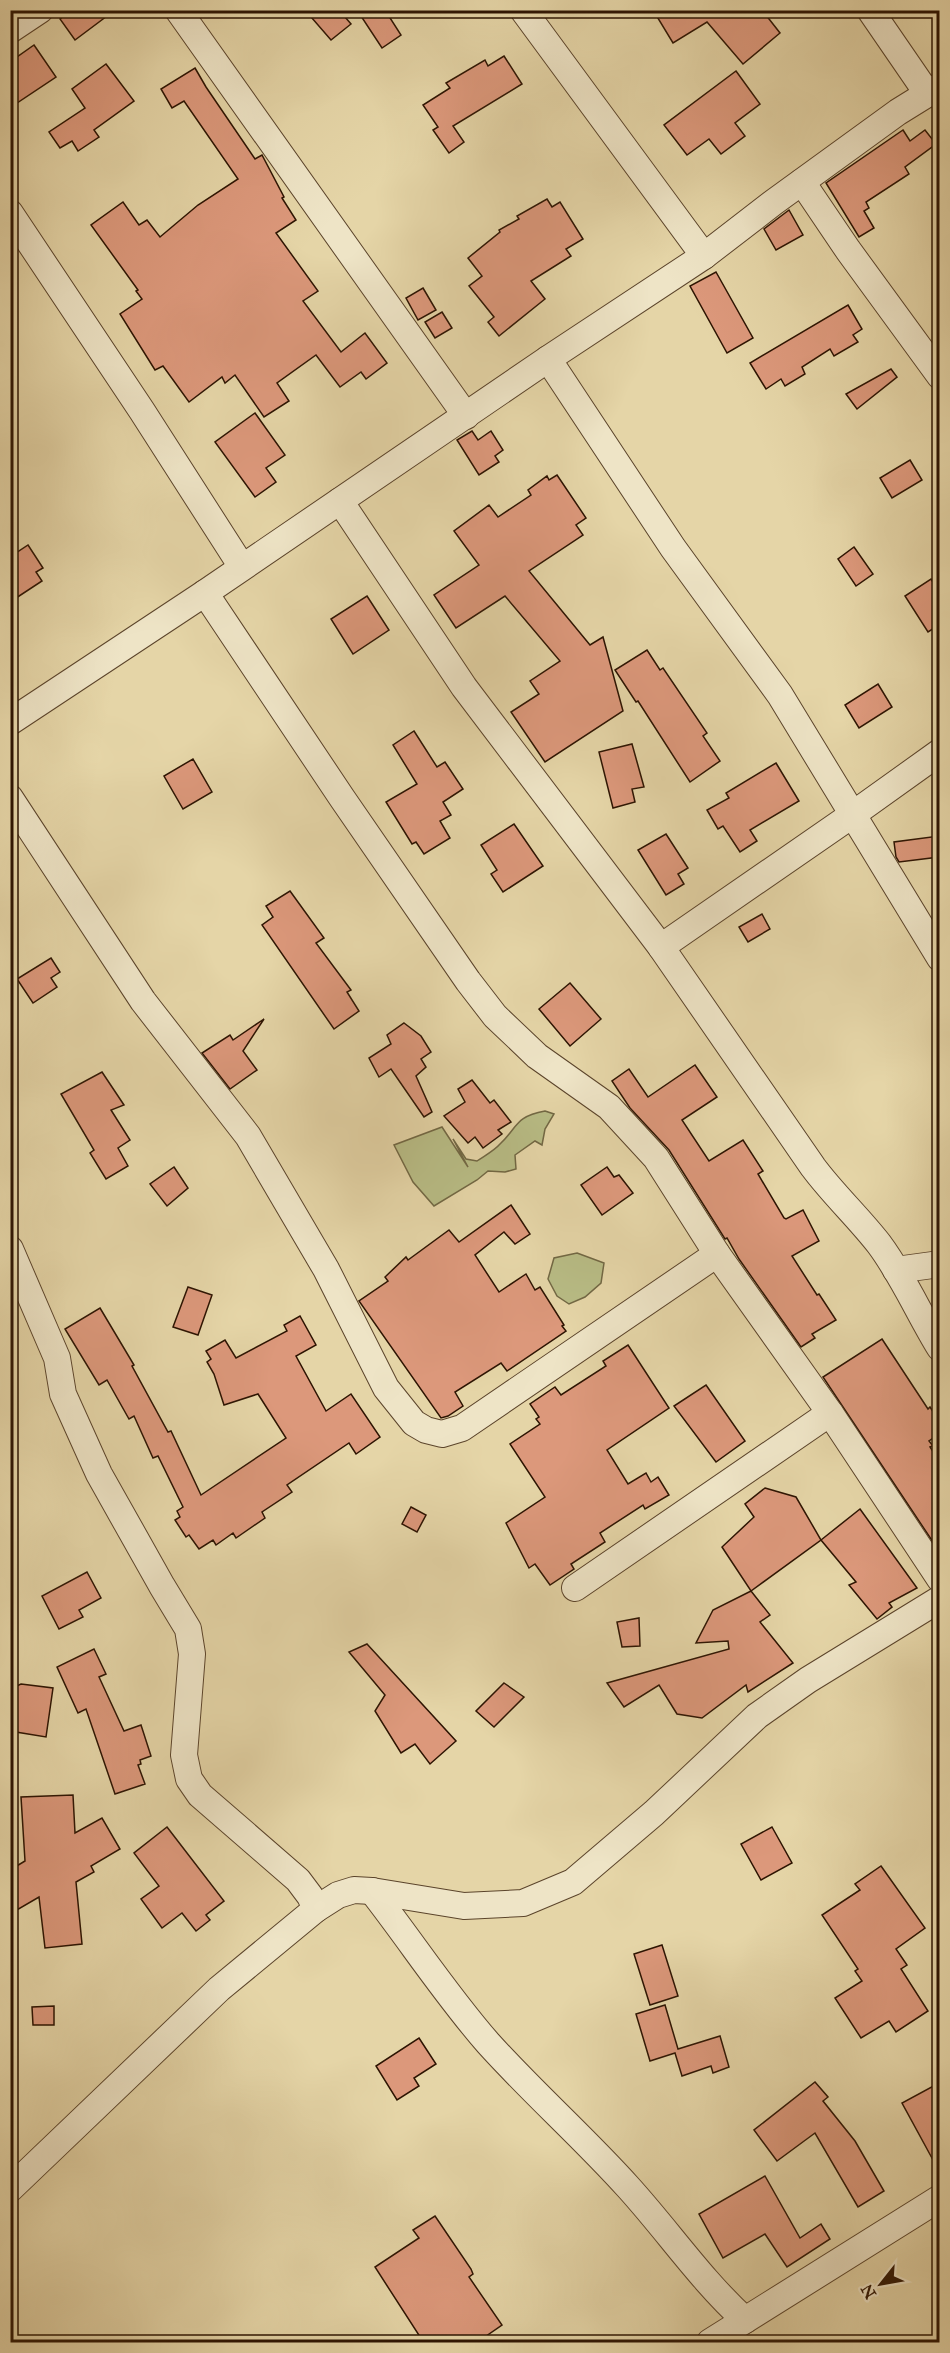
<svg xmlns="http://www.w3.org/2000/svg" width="950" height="2353" viewBox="0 0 950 2353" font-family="'IM FELL Great Primer',serif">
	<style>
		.green { fill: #b8bc85; stroke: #726844; stroke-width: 1.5 }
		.building { fill: #dc987b; stroke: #2d1402; stroke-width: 1.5 }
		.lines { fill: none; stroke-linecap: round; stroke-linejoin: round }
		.minor-casing { stroke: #5b442b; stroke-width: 28 }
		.minor { stroke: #eee4c6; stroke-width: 26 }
	</style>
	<rect width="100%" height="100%" fill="#e5d5a7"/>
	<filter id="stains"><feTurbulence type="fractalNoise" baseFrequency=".00333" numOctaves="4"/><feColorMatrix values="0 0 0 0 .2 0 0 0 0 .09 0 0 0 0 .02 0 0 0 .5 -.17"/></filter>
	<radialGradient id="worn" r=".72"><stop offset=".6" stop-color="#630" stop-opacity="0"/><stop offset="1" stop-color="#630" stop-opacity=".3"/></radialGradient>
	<!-- green -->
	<g class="green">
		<path d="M545,1111l9,3 -9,15 -3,16 -7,-4 -20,14 1,14 -11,3 -17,-1 -11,9 -43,26 -21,-24 -19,-37 48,-18 26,40 -15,-28 13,20 11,2c7,-5 17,-10 23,-17 19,-18 14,-27 45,-33z"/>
		<polygon points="577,1253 604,1263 601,1283 585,1297 569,1304 557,1296 548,1279 554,1258"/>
	</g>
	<!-- building -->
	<g class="building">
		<polygon points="72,10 115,10 75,40 60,19"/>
		<polygon points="305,10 339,10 351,24 331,40"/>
		<polygon points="357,10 385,10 401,35 382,48"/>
		<polygon points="653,10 762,10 780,33 743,64 707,22 673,43"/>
		<polygon points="34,45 56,77 17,103 10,94 10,62"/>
		<polygon points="504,56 522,84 453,126 464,142 449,153 433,130 438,127 423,105 450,88 446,83 485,60 488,66"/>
		<polygon points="106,64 134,101 94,130 99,137 78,151 72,141 60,148 49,132 85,108 72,89"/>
		<polygon points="195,68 206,87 255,159 262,155 284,197 282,198 296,220 276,233 318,291 303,301 341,352 365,333 387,363 366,379 361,372 340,387 316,355 277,383 289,401 264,417 235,375 225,383 222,377 189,402 163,366 155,370 120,314 142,299 136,291 138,290 91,225 123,202 139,225 147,220 160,237 198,205 238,179 184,101 172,108 161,89"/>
		<polygon points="736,71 760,104 735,123 745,136 721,154 709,139 687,155 664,125"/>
		<polygon points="903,130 910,141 925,130 936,144 905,167 909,174 866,202 869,208 864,211 874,228 859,237 826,183"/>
		<polygon points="547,199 552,207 560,202 583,239 566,249 571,256 531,281 545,299 499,336 488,322 494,317 469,286 482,276 468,258 500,232 499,230 519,219 517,216"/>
		<polygon points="789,210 803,235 776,250 764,229"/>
		<polygon points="716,272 753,338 727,353 690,286"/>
		<polygon points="423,288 436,310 418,320 406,298"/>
		<polygon points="848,305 862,329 853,335 858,342 834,356 830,349 802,367 805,374 785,386 781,379 766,389 750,363"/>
		<polygon points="442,312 452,328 435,338 425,322"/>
		<polygon points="891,369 897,377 857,409 846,394"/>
		<polygon points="255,413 285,455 266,468 276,482 255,497 215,442"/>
		<polygon points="472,431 478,440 491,431 503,450 495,456 499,462 479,475 457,440"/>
		<polygon points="910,460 922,480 892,498 880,478"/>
		<polygon points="557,475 586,518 576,525 583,535 529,571 590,645 603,637 623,711 545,762 511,712 539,694 530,681 560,661 505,596 456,628 434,595 479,565 454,531 489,505 498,517 531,495 528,490 547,476 549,480"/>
		<polygon points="28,545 43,568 36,572 42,581 10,602 10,557"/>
		<polygon points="854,547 873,574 856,586 838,559"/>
		<polygon points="931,579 939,592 939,625 928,632 905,596"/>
		<polygon points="367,596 389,630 353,654 331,619"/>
		<polygon points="647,650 660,670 663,668 707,733 703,736 720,761 690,782 638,701 636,702 615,670"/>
		<polygon points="878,684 892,707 859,728 845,705"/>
		<polygon points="414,731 437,767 445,762 463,789 443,802 451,815 440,821 450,838 424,854 416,842 412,844 386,802 417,784 393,745"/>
		<polygon points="632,744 644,787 632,789 635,802 613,808 599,752"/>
		<polygon points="193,759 212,792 183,809 164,776"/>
		<polygon points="776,763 799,801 750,830 757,841 740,852 723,826 718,829 707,810 729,798 726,793"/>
		<polygon points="514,824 543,866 503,892 491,874 497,870 481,845"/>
		<polygon points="666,834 688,868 678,874 684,884 666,895 638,850"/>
		<polygon points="939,836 939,857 899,862 896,857 894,842"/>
		<polygon points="290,891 324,938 316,943 351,990 347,992 359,1011 334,1029 262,925 273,917 266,906"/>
		<polygon points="762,914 770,929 748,942 739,927"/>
		<polygon points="51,958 60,972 51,978 57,987 33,1003 17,979"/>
		<polygon points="570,983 601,1019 570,1046 539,1009"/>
		<polygon points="264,1019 243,1051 257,1070 230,1089 202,1053 230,1035 233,1040"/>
		<polygon points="404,1023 421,1036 431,1052 421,1059 426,1067 416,1076 432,1112 424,1117 391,1069 379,1077 369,1058 391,1044 387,1035"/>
		<polygon points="695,1065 717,1097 682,1120 709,1161 743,1140 763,1171 758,1174 784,1218 786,1219 803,1210 819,1241 792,1256 817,1295 819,1294 836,1320 812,1334 815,1338 801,1347 739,1259 727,1238 725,1239 669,1150 630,1108 612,1081 629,1069 648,1097"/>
		<polygon points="102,1072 124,1105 111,1110 130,1140 118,1148 128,1166 106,1179 90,1153 94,1150 61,1094"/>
		<polygon points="472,1080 490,1103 494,1100 511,1122 498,1130 502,1134 483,1148 475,1137 468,1143 444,1116 465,1102 458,1089"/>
		<polygon points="174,1167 188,1188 167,1206 150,1184"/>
		<polygon points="607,1167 614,1177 619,1175 633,1193 602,1215 581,1185"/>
		<polygon points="511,1205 530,1234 515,1244 504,1232 475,1255 499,1292 526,1274 535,1290 540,1287 564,1325 562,1326 566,1331 507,1371 501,1363 455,1392 463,1406 448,1416 441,1418 359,1301 388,1281 385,1277 406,1257 408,1260 449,1230 459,1242"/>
		<polygon points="188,1287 212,1295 198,1335 173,1327"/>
		<polygon points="100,1308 134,1365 132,1366 168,1432 171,1431 201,1495 286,1438 258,1394 224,1405 214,1374 207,1362 211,1359 206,1351 225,1340 236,1358 287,1331 284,1325 300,1316 316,1345 296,1356 326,1411 351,1394 380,1437 356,1454 349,1443 287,1485 292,1492 262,1512 265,1518 236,1538 233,1533 216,1545 213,1540 199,1549 189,1535 186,1537 175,1520 180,1517 177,1511 183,1507 158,1456 153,1458 134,1416 129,1419 107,1380 99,1385 65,1329"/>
		<polygon points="882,1339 928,1409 930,1407 939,1421 939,1434 929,1441 933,1446 930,1447 939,1461 939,1551 823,1377"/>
		<polygon points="628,1345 669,1408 607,1450 628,1484 646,1473 651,1482 658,1477 669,1495 645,1509 643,1505 600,1533 605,1542 571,1564 574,1569 550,1585 535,1564 529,1568 506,1523 545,1497 510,1444 540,1424 536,1419 539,1417 530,1404 555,1387 561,1395 606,1366 603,1361"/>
		<polygon points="706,1385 745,1441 716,1462 674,1406"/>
		<polygon points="765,1488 796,1497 821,1540 751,1591 722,1547 754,1517 745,1504"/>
		<polygon points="411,1507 426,1515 417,1532 402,1524"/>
		<polygon points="860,1509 917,1588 889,1603 892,1607 877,1619 849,1585 856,1582 821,1540"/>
		<polygon points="87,1572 101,1598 79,1610 83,1617 59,1629 42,1596"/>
		<polygon points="751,1591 770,1615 760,1622 793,1663 748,1692 746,1685 702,1718 677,1714 659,1685 624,1707 607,1683 729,1649 728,1641 696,1643 713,1610"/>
		<polygon points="639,1618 640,1646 622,1647 617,1622"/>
		<polygon points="367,1644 456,1741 430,1764 415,1744 401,1753 375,1711 385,1695 349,1652"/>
		<polygon points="94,1649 106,1674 99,1677 124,1731 141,1725 151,1756 140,1760 141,1764 138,1765 145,1784 115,1794 86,1709 78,1713 57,1667"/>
		<polygon points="504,1683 524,1697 494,1727 476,1711"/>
		<polygon points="21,1684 53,1688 46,1737 10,1731 10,1689"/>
		<polygon points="73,1795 75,1833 102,1818 120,1849 91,1866 94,1872 76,1882 82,1944 45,1948 39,1897 10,1914 10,1870 25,1861 21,1797"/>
		<polygon points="167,1827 224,1901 206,1915 210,1920 196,1931 182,1913 162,1928 141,1899 159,1886 134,1853"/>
		<polygon points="772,1827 792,1863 761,1880 741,1844"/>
		<polygon points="881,1866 925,1928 896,1949 907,1965 901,1969 928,2011 896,2032 889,2021 861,2038 835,1998 862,1981 855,1971 858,1969 822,1915 860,1890 855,1884"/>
		<polygon points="662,1945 678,1996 650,2005 634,1954"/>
		<polygon points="665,2005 678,2049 720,2036 729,2067 713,2073 711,2066 682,2076 675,2053 650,2061 636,2014"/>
		<polygon points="54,2006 54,2025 33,2025 32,2007"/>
		<polygon points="419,2038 436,2064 414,2078 419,2086 397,2100 376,2066"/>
		<polygon points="815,2082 828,2097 823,2101 855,2141 884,2191 858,2207 815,2133 777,2161 754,2130"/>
		<polygon points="939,2083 939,2171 902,2103"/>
		<polygon points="765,2176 800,2238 821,2224 830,2239 787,2267 765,2234 723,2258 699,2214"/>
		<polygon points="435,2216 471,2269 473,2274 469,2277 502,2325 476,2343 424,2343 375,2267 419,2238 413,2230"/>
	</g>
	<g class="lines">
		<defs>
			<g id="minor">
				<polyline points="178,10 466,416"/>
				<polyline points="523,10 704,256"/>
				<polyline points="870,10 927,93"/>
				<polyline points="10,30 40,10"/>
				<polyline points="802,182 848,250 940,376"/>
				<polyline points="10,213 142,411 242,567"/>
				<polyline points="548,359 673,548 780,695 940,958"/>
				<path d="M340,501l124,186 197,260 152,220c20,27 45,50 66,77 24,32 40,70 61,104"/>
				<polyline points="205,593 342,798 468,981 495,1016 537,1056 609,1107 656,1158 717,1254 830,1413 940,1579"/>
				<polyline points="10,722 205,593 548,359 704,256 774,202 898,112 940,86"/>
				<polyline points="10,798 143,1001 248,1136 326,1269 386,1388 414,1423 426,1430 442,1434 462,1428 717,1254"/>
				<polyline points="661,947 852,815 940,752"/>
				<polyline points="10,1249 57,1358 63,1394 99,1474 162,1586 188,1629 192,1654 184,1755 189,1779 200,1795 298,1880 310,1896 316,1909"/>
				<polyline points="896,1270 940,1264"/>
				<polyline points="575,1588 830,1413"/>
				<path d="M372,1891c39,50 74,104 116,152 45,50 95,94 140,144 40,44 73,93 117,133"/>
				<polyline points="10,2189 219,1989 316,1909 338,1895 354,1890 372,1891 464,1906 523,1903 573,1882 654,1813 757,1716 808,1680 940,1599"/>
				<polyline points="710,2342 940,2198"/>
			</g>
		</defs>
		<!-- minor casing -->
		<use href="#minor" class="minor-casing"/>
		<!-- minor -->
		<use href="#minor" class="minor"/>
	</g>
	<!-- margin -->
	<rect width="950" height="2353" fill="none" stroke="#e5d5a7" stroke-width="36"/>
	<rect x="12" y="12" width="926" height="2329" fill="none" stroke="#2d1402" stroke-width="3"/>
	<rect x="18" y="18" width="914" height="2317" fill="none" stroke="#2d1402" stroke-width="1.5"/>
	<!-- north arrow -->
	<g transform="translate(881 2284) rotate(239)" stroke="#eee4c6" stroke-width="4.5" paint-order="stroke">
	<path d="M0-4.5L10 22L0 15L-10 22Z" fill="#2d1402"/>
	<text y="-9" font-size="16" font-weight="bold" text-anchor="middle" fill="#2d1402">N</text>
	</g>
	<rect width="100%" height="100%" filter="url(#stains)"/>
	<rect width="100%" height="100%" fill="url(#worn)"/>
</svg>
